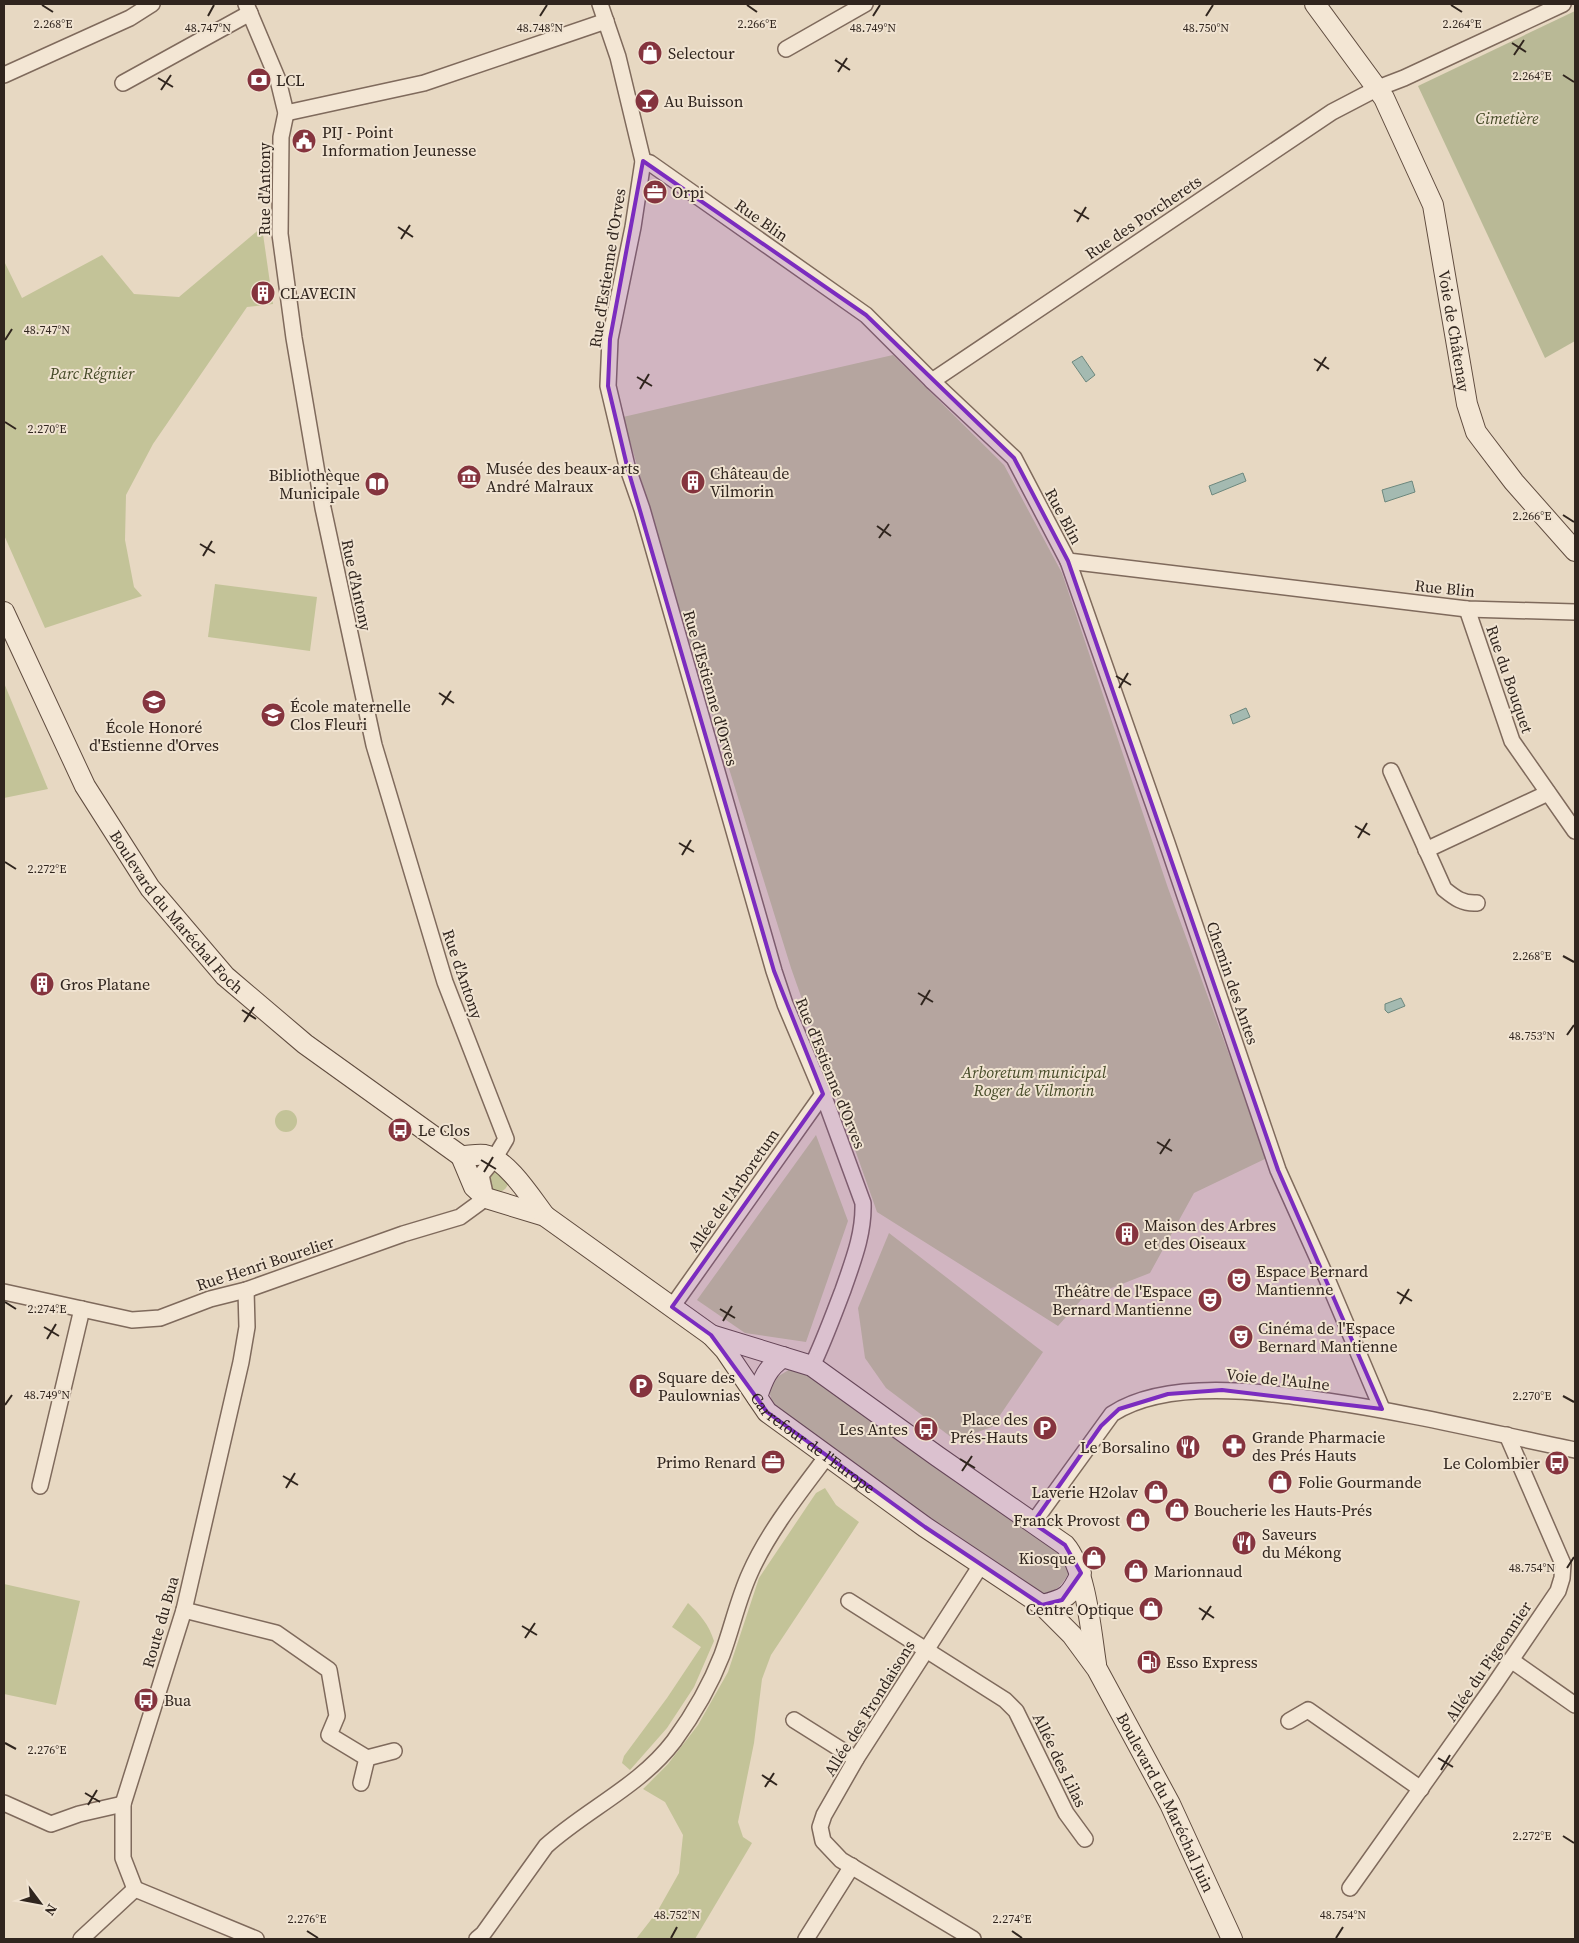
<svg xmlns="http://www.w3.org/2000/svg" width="1579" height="1943" viewBox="0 0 1579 1943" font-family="'Source Serif 4',serif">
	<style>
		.green { fill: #c3c398 }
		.cemetery { fill: #b9b996 }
		.water { fill: #a4bab1; stroke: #6c877d }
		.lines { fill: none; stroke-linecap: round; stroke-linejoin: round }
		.street-casing { stroke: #7f6a5c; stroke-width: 18 }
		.secondary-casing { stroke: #604c3f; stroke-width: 22 }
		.street { stroke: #f3e6d4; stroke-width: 15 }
		.secondary { stroke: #f3e6d4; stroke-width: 20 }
		.marked { fill: #7b2cbf; fill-opacity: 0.2; stroke: #7b2cbf; stroke-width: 4; stroke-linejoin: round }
		.ticks { fill: none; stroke: #30251e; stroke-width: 2 }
		.labels { text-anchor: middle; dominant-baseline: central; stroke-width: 4; stroke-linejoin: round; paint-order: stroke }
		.poi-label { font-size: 16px; fill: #30251e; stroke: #f0e3d1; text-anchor: start }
		.park-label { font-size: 16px; font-style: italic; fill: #454a27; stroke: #f0e3d1 }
		.street-label { font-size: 16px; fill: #30251e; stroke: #f0e3d1 }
		.ticks-label { font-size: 12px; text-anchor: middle; fill: #30251e; stroke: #f0e3d1; stroke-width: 4; stroke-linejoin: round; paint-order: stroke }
	</style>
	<rect width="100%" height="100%" fill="#e7d8c2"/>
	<!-- green -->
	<g class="green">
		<polygon points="262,227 273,304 247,307 153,444 126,495 125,540 134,587 142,596 45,628 4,535 4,261 22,298 102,255 134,294 179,297"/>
		<polygon points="893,355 1004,465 1062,573 1168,888 1267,1158 1194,1193 1150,1273 1081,1300 1058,1326 877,1212 791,968 666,566 623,417"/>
		<polygon points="215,584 317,597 310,651 208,637"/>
		<polygon points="4,683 48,789 4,798"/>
		<circle cx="286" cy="1121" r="11"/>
		<polygon points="816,1135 848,1221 806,1342 745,1333 697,1300"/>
		<circle cx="498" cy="1182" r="10"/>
		<polygon points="889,1233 1043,1352 992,1427 955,1440 886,1388 865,1358 858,1308"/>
		<path d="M792,1368l16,5 259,185 2,15c-10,16 -14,20 -34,22l-260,-183 -6,-21 8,-14z"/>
		<polygon points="825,1488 836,1505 859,1522 771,1655 762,1679 754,1743 738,1822 743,1837 752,1843 695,1939 636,1939 657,1912 679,1873 683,1835 665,1802 643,1789 668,1764 698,1725 728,1672 759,1578 816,1493"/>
		<polygon points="4,1584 80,1601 56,1705 4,1694"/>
		<path d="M688,1603c12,11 21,22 26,38l-20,46 -27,41 -37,42 -8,-7 2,-7 43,-58 34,-51 -29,-20z"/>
	</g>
	<!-- cemetery -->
	<polygon class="cemetery" points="1575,11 1575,341 1545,358 1418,86"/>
	<!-- water -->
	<g class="water">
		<polygon points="1082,356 1095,375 1086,382 1072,362"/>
		<polygon points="1243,473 1246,481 1212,495 1209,486"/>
		<polygon points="1412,481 1415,492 1385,502 1382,490"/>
		<polygon points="1246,708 1250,717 1233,724 1230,715"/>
		<polygon points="1401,998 1405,1006 1388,1013 1385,1010 1385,1004"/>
	</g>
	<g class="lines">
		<defs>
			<g id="street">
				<path d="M600,4l18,53 25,104 -10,66 -23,112 -2,47 19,80 15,43 132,462 11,33 38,90 40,109c1,31 -10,58 -20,87 -10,26 -19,51 -31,76"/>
				<polyline points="786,49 865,4"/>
				<polyline points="4,75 130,18 152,4"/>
				<polyline points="123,83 250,13"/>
				<polyline points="286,113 424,83 606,21"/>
				<polyline points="643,161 650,163 866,315 932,381 1014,458 1068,561 1467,609 1575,612"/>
				<polyline points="932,381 1332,112 1378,88 1404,78 1563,4"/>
				<polyline points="1068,561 1167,843 1278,1170 1327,1279 1382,1409"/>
				<polyline points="1467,609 1512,741 1575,831"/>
				<path d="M1391,771l53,118c11,9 19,15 33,14"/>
				<polyline points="1426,850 1548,793"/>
				<polyline points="4,1292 132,1320 160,1318 210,1299 246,1290 403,1234 460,1217 486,1198 481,1175 494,1159 506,1139 445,982 374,745 323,508 294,338 280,234 281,137 286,113 278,80 246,4"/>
				<polyline points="672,1307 823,1094"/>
				<polyline points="40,1486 82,1309"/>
				<path d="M1033,1523l79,-109c56,-36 152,-22 215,-13 83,12 165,32 248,49"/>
				<polyline points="849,1601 1005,1700 1016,1711 1066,1813 1085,1839"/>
				<polyline points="184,1610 276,1633 329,1670 337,1716 329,1735 367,1758 394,1751"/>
				<polyline points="1511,1660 1575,1705"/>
				<polyline points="794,1720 856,1759"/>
				<polyline points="1289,1721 1308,1710 1421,1789"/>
				<polyline points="361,1783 367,1758"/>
				<polyline points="4,1803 51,1824 79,1814 123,1804"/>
				<polyline points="1350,1888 1492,1688 1558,1591 1562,1578 1563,1564 1507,1435"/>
				<polyline points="135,1889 123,1858 123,1804 184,1610 241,1362 247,1327 246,1290"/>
				<polyline points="135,1889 256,1939"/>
				<polyline points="81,1939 135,1889"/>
				<path d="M477,1939l6,-5 63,-88c41,-37 94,-60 128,-105 19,-26 36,-55 48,-86 10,-27 16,-56 28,-82 18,-41 50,-81 77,-117"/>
				<polyline points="806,1939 852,1866"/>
				<polyline points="973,1939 841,1860 823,1841 820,1827 824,1815 856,1759 981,1565"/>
			</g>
			<g id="secondary">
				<path id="s1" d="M1315,4l69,94 49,107 34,199 9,28 6,8 32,42 61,69"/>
				<path id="s2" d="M4,612l81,174 65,102 75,88 80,68 156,112"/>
				<path id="s3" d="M461,1156l13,31 12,11 59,18 166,119 14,15 42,62 158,115 117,78 30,30 25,34 73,135 62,135"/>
				<path d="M461,1156c7,0 16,-2 24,-1 22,4 47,44 60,61"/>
				<path d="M711,1335l101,31 125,90 128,89c21,24 26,87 31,119"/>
				<path d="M757,1397c6,-18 10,-29 26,-40"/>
				<path d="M1042,1605c24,-6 28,-8 39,-32"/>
			</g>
		</defs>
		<!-- street casing -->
		<use href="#street" class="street-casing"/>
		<!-- secondary casing -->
		<use href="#secondary" class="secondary-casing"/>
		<!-- street -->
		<use href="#street" class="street"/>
		<!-- secondary -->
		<use href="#secondary" class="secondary"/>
	</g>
	<!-- marked area -->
	<path class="marked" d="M643,161l223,154 148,143 54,103 210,609 104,239 -160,-19 -54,4 -49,15 -18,17 -68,97 32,22 16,28 -19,27 -20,5 -117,-78 -158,-115 -56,-77 -39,-28 151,-213 -49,-123 -147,-505 -19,-80 2,-47z"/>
	<!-- ticks -->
	<path class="ticks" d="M42,5l11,7M747,5l10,7M1451,5l11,7M208,16l6,-11M540,16l7,-11M873,16l7,-11M1206,16l7,-11M1512,43l14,9M1514,55l10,-15M835,60l15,10M838,72l9,-14M1563,75l11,7M158,78l15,9M161,90l10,-15M1074,210l15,9M1077,222l9,-15M398,227l15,10M401,239l9,-14M5,340l7,-11M1314,359l15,10M1317,371l9,-14M637,377l15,9M640,389l9,-15M5,422l11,7M1563,515l11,7M877,526l14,10M879,538l10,-14M200,544l15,9M203,556l9,-15M1116,676l15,9M1119,688l9,-15M439,693l15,10M442,705l9,-14M1355,826l15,9M1358,838l9,-15M679,843l15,9M682,855l9,-15M5,862l11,7M1563,956l11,6M918,993l15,9M921,1005l9,-15M242,1010l14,9M244,1022l10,-15M1567,1035l7,-10M1157,1142l15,9M1160,1154l10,-15M481,1160l15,9M484,1172l9,-15M1397,1292l15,9M5,1302l11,7M1400,1304l9,-15M720,1309l15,9M723,1321l9,-15M44,1327l15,9M47,1339l9,-15M1563,1396l11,6M5,1405l7,-10M960,1459l15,9M962,1471l10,-15M283,1476l15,9M286,1488l9,-15M1567,1568l7,-11M1199,1608l15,10M1202,1620l9,-14M522,1626l15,9M525,1638l10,-15M5,1743l11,6M1438,1758l15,9M1441,1770l9,-15M762,1775l15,10M765,1787l9,-14M85,1793l15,9M88,1805l9,-15M1563,1836l11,7M307,1931l11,7M1012,1931l10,7M671,1938l6,-11M1336,1938l7,-11"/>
	<!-- icons -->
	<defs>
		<symbol id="shop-disc" viewBox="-11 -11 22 22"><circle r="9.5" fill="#85343e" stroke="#f0e3d1"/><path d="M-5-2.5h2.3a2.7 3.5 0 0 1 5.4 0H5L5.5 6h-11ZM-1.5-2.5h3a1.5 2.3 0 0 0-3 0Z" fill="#fff"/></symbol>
		<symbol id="bank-disc" viewBox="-11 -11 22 22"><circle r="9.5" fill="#85343e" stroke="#f0e3d1"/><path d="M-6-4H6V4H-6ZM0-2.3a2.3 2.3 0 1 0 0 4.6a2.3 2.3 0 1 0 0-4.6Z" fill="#fff"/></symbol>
		<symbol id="bar-disc" viewBox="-11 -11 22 22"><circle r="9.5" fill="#85343e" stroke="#f0e3d1"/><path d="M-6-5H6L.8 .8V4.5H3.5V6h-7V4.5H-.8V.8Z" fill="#fff"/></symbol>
		<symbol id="civic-disc" viewBox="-11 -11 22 22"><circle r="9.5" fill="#85343e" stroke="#f0e3d1"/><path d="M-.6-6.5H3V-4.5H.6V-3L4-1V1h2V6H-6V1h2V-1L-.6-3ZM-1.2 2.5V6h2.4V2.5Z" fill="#fff"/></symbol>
		<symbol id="office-disc" viewBox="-11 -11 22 22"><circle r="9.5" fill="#85343e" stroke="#f0e3d1"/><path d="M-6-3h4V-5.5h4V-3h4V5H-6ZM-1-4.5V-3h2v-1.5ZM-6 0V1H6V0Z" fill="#fff"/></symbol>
		<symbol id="building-disc" viewBox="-11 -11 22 22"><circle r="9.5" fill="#85343e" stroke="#f0e3d1"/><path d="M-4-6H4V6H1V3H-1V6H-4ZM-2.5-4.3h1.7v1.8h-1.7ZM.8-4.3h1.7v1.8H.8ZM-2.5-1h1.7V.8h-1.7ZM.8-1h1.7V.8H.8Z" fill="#fff"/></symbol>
		<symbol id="museum-disc" viewBox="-11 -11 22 22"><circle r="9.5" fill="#85343e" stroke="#f0e3d1"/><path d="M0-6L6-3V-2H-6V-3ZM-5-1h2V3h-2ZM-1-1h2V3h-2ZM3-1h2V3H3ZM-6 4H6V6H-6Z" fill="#fff"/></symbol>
		<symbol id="library-disc" viewBox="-11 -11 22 22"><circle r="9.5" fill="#85343e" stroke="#f0e3d1"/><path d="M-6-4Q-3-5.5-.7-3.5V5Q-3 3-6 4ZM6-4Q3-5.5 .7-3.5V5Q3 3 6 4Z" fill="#fff"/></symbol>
		<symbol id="school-disc" viewBox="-11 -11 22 22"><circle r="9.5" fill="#85343e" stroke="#f0e3d1"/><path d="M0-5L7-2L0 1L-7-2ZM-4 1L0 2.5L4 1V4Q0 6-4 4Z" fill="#fff"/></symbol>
		<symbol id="bus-disc" viewBox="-11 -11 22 22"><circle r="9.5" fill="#85343e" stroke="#f0e3d1"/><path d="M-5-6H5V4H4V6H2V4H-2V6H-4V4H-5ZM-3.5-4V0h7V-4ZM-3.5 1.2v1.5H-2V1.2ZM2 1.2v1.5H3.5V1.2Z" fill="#fff"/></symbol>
		<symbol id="theatre-disc" viewBox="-11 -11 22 22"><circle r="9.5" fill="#85343e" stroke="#f0e3d1"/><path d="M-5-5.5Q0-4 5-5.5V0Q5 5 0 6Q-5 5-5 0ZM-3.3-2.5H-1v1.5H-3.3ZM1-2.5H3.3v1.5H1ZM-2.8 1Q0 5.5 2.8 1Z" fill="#fff"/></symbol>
		<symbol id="parking-disc" viewBox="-11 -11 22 22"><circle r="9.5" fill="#85343e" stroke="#f0e3d1"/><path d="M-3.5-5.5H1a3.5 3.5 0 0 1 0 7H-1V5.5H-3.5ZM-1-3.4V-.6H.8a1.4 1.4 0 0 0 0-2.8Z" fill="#fff"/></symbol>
		<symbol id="pharmacy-disc" viewBox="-11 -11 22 22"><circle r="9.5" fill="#85343e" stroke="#f0e3d1"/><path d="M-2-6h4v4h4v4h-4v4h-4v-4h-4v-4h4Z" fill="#fff"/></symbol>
		<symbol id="restaurant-disc" viewBox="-11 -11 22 22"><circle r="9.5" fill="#85343e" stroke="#f0e3d1"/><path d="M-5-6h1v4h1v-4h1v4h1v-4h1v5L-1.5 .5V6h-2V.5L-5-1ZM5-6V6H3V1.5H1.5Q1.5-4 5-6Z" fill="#fff"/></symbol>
		<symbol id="fuel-disc" viewBox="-11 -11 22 22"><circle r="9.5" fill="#85343e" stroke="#f0e3d1"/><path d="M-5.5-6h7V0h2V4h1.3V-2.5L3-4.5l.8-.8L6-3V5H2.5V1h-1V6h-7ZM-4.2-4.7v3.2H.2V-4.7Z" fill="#fff"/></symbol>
	</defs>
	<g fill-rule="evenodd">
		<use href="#shop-disc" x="636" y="39" width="28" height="28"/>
		<use href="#bank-disc" x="245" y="66" width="28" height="28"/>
		<use href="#bar-disc" x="633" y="87" width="28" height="28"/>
		<use href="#civic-disc" x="290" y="127" width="28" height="28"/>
		<use href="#office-disc" x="641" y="178" width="28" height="28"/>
		<use href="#building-disc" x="249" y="279" width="28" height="28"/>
		<use href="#museum-disc" x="455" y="463" width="28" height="28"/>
		<use href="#building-disc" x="679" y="468" width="28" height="28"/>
		<use href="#library-disc" x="363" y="470" width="28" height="28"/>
		<use href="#school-disc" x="140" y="688" width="28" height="28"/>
		<use href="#school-disc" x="259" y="701" width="28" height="28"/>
		<use href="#building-disc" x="28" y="970" width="28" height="28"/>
		<use href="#bus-disc" x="386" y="1116" width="28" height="28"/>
		<use href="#building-disc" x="1113" y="1220" width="28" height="28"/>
		<use href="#theatre-disc" x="1225" y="1266" width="28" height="28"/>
		<use href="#theatre-disc" x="1196" y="1286" width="28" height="28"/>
		<use href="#theatre-disc" x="1227" y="1323" width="28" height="28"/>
		<use href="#parking-disc" x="627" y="1372" width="28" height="28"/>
		<use href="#parking-disc" x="1031" y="1414" width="28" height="28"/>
		<use href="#bus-disc" x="912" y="1415" width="28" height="28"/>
		<use href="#pharmacy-disc" x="1220" y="1432" width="28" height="28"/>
		<use href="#restaurant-disc" x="1174" y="1433" width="28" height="28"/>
		<use href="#office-disc" x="759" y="1448" width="28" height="28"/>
		<use href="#bus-disc" x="1543" y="1449" width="28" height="28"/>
		<use href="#shop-disc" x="1266" y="1468" width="28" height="28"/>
		<use href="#shop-disc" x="1142" y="1478" width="28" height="28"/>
		<use href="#shop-disc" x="1163" y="1496" width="28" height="28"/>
		<use href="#shop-disc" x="1124" y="1506" width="28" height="28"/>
		<use href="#restaurant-disc" x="1230" y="1529" width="28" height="28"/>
		<use href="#shop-disc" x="1080" y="1544" width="28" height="28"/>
		<use href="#shop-disc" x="1122" y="1557" width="28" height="28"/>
		<use href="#shop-disc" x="1137" y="1595" width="28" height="28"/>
		<use href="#fuel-disc" x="1135" y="1648" width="28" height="28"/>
		<use href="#bus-disc" x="132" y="1686" width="28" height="28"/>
	</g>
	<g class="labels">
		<!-- poi labels -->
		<g class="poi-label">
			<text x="668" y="53">Selectour</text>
			<text x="276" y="80">LCL</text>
			<text x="664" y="101">Au Buisson</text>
			<text x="322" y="132">PIJ - Point<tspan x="322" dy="18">Information Jeunesse</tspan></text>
			<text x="672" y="192">Orpi</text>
			<text x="280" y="293">CLAVECIN</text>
			<text x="486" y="468">Musée des beaux-arts<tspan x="486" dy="18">André Malraux</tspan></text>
			<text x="710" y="473">Château de<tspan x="710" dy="18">Vilmorin</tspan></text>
			<text x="360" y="475" text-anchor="end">Bibliothèque<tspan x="360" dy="18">Municipale</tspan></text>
			<text x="290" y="706">École maternelle<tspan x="290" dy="18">Clos Fleuri</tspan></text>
			<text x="154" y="727" text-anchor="middle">École Honoré<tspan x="154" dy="18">d'Estienne d'Orves</tspan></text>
			<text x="60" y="984">Gros Platane</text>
			<text x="418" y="1130">Le Clos</text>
			<text x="1144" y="1225">Maison des Arbres<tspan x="1144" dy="18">et des Oiseaux</tspan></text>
			<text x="1256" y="1271">Espace Bernard<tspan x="1256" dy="18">Mantienne</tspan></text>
			<text x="1192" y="1291" text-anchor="end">Théâtre de l'Espace<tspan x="1192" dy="18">Bernard Mantienne</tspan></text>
			<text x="1258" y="1328">Cinéma de l'Espace<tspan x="1258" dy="18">Bernard Mantienne</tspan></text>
			<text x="658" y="1377">Square des<tspan x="658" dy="18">Paulownias</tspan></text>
			<text x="1028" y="1419" text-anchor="end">Place des<tspan x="1028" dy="18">Prés-Hauts</tspan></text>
			<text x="908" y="1429" text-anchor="end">Les Antes</text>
			<text x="1252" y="1437">Grande Pharmacie<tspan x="1252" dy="18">des Prés Hauts</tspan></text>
			<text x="1170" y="1447" text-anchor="end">Le Borsalino</text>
			<text x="756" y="1462" text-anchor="end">Primo Renard</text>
			<text x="1540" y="1463" text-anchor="end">Le Colombier</text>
			<text x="1298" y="1482">Folie Gourmande</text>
			<text x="1138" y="1492" text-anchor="end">Laverie H2olav</text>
			<text x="1194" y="1510">Boucherie les Hauts-Prés</text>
			<text x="1120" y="1520" text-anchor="end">Franck Provost</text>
			<text x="1262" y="1534">Saveurs<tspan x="1262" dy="18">du Mékong</tspan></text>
			<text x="1076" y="1558" text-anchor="end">Kiosque</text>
			<text x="1154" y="1571">Marionnaud</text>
			<text x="1134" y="1609" text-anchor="end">Centre Optique</text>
			<text x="1166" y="1662">Esso Express</text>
			<text x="164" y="1700">Bua</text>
		</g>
		<!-- park labels -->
		<g class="park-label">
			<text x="1507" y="118">Cimetière</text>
			<text x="92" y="373">Parc Régnier</text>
			<text x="1034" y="1072">Arboretum municipal<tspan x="1034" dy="18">Roger de Vilmorin</tspan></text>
		</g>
		<!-- street labels -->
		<g class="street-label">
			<text transform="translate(264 189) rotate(-90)">Rue d'Antony</text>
			<text transform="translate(1143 217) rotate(-34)">Rue des Porcherets</text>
			<text transform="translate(762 220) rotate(35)">Rue Blin</text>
			<text transform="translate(607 268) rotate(-81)">Rue d'Estienne d'Orves</text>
			<text stroke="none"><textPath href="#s1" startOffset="362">Voie de Châtenay</textPath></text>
			<text transform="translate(1064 516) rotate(62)">Rue Blin</text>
			<text transform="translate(357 585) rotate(78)">Rue d'Antony</text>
			<text transform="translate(1445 588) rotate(6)">Rue Blin</text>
			<text transform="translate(1510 679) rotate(71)">Rue du Bouquet</text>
			<text transform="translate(711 688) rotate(74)">Rue d'Estienne d'Orves</text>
			<text stroke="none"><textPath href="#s2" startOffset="348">Boulevard du Maréchal Foch</textPath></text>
			<text transform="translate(463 974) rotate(71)">Rue d'Antony</text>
			<text transform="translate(1233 983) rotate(71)">Chemin des Antes</text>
			<text transform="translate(831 1073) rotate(68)">Rue d'Estienne d'Orves</text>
			<text transform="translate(733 1190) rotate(-55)">Allée de l'Arboretum</text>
			<text transform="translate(265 1263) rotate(-18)">Rue Henri Bourelier</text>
			<text transform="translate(1278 1379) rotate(6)">Voie de l'Aulne</text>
			<text stroke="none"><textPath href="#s3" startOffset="466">Carrefour de l'Europe</textPath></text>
			<text transform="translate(160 1622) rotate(-74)">Route du Bua</text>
			<text transform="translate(1488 1661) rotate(-56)">Allée du Pigeonnier</text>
			<text transform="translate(869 1708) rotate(-58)">Allée des Frondaisons</text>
			<text transform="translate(1060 1760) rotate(64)">Allée des Lilas</text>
			<text stroke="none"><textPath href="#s3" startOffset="982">Boulevard du Maréchal Juin</textPath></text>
		</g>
	</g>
	<g class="ticks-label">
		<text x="1462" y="28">2.264°E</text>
		<text x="53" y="28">2.268°E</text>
		<text x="757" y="28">2.266°E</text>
		<text x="208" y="32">48.747°N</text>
		<text x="540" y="32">48.748°N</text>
		<text x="873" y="32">48.749°N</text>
		<text x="1206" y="32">48.750°N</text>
		<text x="1532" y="80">2.264°E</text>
		<text x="47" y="334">48.747°N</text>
		<text x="47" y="433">2.270°E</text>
		<text x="1532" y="520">2.266°E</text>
		<text x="47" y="873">2.272°E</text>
		<text x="1532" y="960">2.268°E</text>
		<text x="1532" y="1040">48.753°N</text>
		<text x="47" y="1313">2.274°E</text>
		<text x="47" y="1399">48.749°N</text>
		<text x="1532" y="1400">2.270°E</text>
		<text x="1532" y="1572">48.754°N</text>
		<text x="47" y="1754">2.276°E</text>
		<text x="1532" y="1840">2.272°E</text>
		<text x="677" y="1919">48.752°N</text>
		<text x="1343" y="1919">48.754°N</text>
		<text x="307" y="1923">2.276°E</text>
		<text x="1012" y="1923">2.274°E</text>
	</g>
	<!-- border -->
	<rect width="1579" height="1943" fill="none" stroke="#30251e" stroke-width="10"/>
	<!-- north arrow -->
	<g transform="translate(40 1903) rotate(122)" stroke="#f0e3d1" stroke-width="4" paint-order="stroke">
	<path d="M0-4L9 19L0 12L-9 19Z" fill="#30251e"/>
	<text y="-8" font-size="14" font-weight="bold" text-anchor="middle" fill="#30251e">N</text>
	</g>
</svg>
